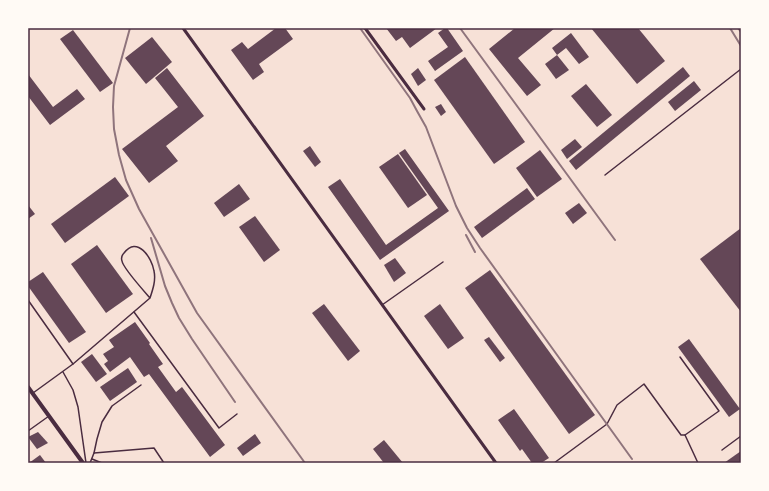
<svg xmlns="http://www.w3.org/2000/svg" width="769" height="491" viewBox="0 0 769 491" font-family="Manrope,sans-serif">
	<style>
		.building { fill: #644757 }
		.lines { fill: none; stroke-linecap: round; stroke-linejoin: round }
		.service { stroke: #4a2c40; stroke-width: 1.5 }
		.minor { stroke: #4a2c40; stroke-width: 3 }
		.tertiary { stroke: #4a2c40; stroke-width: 4 }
		.rail { stroke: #8f747c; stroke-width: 2 }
		.neatline { fill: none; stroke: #4a2c40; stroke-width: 1.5 }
	</style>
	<rect width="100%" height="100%" fill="#f7e1d7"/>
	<!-- building -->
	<g class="building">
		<polygon points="276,28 285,28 293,39 259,64 264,72 253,80 231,50 242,42 248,49"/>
		<polygon points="386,28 437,28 410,48 402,37 396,41"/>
		<polygon points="445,28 447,28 463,51 435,71 428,61 448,47 438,33"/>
		<polygon points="515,28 555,28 518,58 541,85 527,96 489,49"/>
		<polygon points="591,28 638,28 665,61 637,84"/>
		<polygon points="73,30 113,83 100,92 60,39"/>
		<polygon points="571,33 589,57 579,64 566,48 557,55 552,48"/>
		<polygon points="152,37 172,62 146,84 125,58"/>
		<polygon points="557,55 569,70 556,79 545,64"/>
		<polygon points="465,57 525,142 494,164 434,80"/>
		<polygon points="683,67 690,76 576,170 569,161"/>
		<polygon points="167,68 204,116 166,146 178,161 149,183 122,149 178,107 155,78"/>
		<polygon points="418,68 426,80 418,86 411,74"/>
		<polygon points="28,74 53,107 77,89 85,99 50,125 28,96"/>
		<polygon points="694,81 701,90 675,111 668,102"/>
		<polygon points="586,84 612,115 597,127 571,96"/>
		<polygon points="441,104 446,112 441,116 435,107"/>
		<polygon points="575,139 582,147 567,159 561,150"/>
		<polygon points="310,146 321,162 315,167 303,151"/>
		<polygon points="405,149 449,211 380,260 328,187 340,179 386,245 438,208 399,153"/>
		<polygon points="540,150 562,179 537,197 516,168"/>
		<polygon points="398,154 427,195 408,208 379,167"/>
		<polygon points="115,177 129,196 65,243 51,224"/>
		<polygon points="239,184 250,199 224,217 214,203"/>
		<polygon points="527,188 535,199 482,238 474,227"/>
		<polygon points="579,203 587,213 573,224 565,213"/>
		<polygon points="28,205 35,214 28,219"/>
		<polygon points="255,216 280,250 264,262 239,227"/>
		<polygon points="741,228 741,312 700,259"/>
		<polygon points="97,245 133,294 106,313 71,264"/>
		<polygon points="395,258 406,273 394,282 384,265"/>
		<polygon points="490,270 595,415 569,434 465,288"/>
		<polygon points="43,272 86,332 69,343 28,286 28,282"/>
		<polygon points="324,304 360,351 348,361 312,313"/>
		<polygon points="440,304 464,338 448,349 424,316"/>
		<polygon points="135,322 150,343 149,344 163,364 158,367 176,392 182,387 225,445 210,457 149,374 144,377 130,357 110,372 104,364 108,361 103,354 114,347 109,340"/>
		<polygon points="489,337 505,358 500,362 484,340"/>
		<polygon points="689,339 740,409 729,417 678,347"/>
		<polygon points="92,354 107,374 96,382 81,362"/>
		<polygon points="128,368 137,382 110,401 100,387"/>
		<polygon points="514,409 549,458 541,463 532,463 522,449 520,451 498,420"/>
		<polygon points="38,432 48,443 37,449 28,437"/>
		<polygon points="255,434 261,443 243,456 237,448"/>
		<polygon points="384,440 403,463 384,463 373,449"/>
		<polygon points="741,451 741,463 724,463"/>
		<polygon points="40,455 46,463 29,463"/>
	</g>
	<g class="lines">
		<!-- service -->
		<g class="service">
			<polyline points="605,175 741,69"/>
			<polyline points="28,300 73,364 33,393"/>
			<polyline points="382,305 443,262"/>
			<polyline points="134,312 219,428 237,414"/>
			<path d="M73,364l77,-66c-6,-7 -27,-30 -28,-37 -1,-3 0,-6 2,-8 13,-18 28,5 30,18 2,9 -1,18 -4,27"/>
			<polyline points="63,372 73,390 78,407 86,463"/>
			<polyline points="28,431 49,416"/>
			<polyline points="685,435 698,463"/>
			<polyline points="722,450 741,436"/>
			<polyline points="94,453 97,439 102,422 112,406 141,385"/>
			<polyline points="92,459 102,463"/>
			<polyline points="90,463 94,453 154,448 164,463"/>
			<polyline points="554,463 607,424 617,405 644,384 681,435 685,435 719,411 680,357"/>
		</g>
		<!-- minor -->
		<g class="minor">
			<polyline points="183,28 496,463"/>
			<polyline points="365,28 424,109"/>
		</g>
		<!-- tertiary -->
		<polyline class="tertiary" points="28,387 83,463"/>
		<!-- rail -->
		<g class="rail">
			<polyline points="130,28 114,86 113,107 114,129 119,155 126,180 139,209 197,313 305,463"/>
			<polyline points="360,28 410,98 417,111 426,127 456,206 467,228 480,248 632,459"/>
			<polyline points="460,28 615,240"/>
			<polyline points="730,28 741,46"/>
			<polyline points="738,28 741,32"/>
			<polyline points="466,235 475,252"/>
			<polyline points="151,238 165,286 172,303 179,318 192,339 235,402"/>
		</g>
	</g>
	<!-- border -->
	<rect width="769" height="491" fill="none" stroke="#fffaf5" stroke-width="58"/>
	<rect x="29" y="29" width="711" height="433" class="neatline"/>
</svg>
